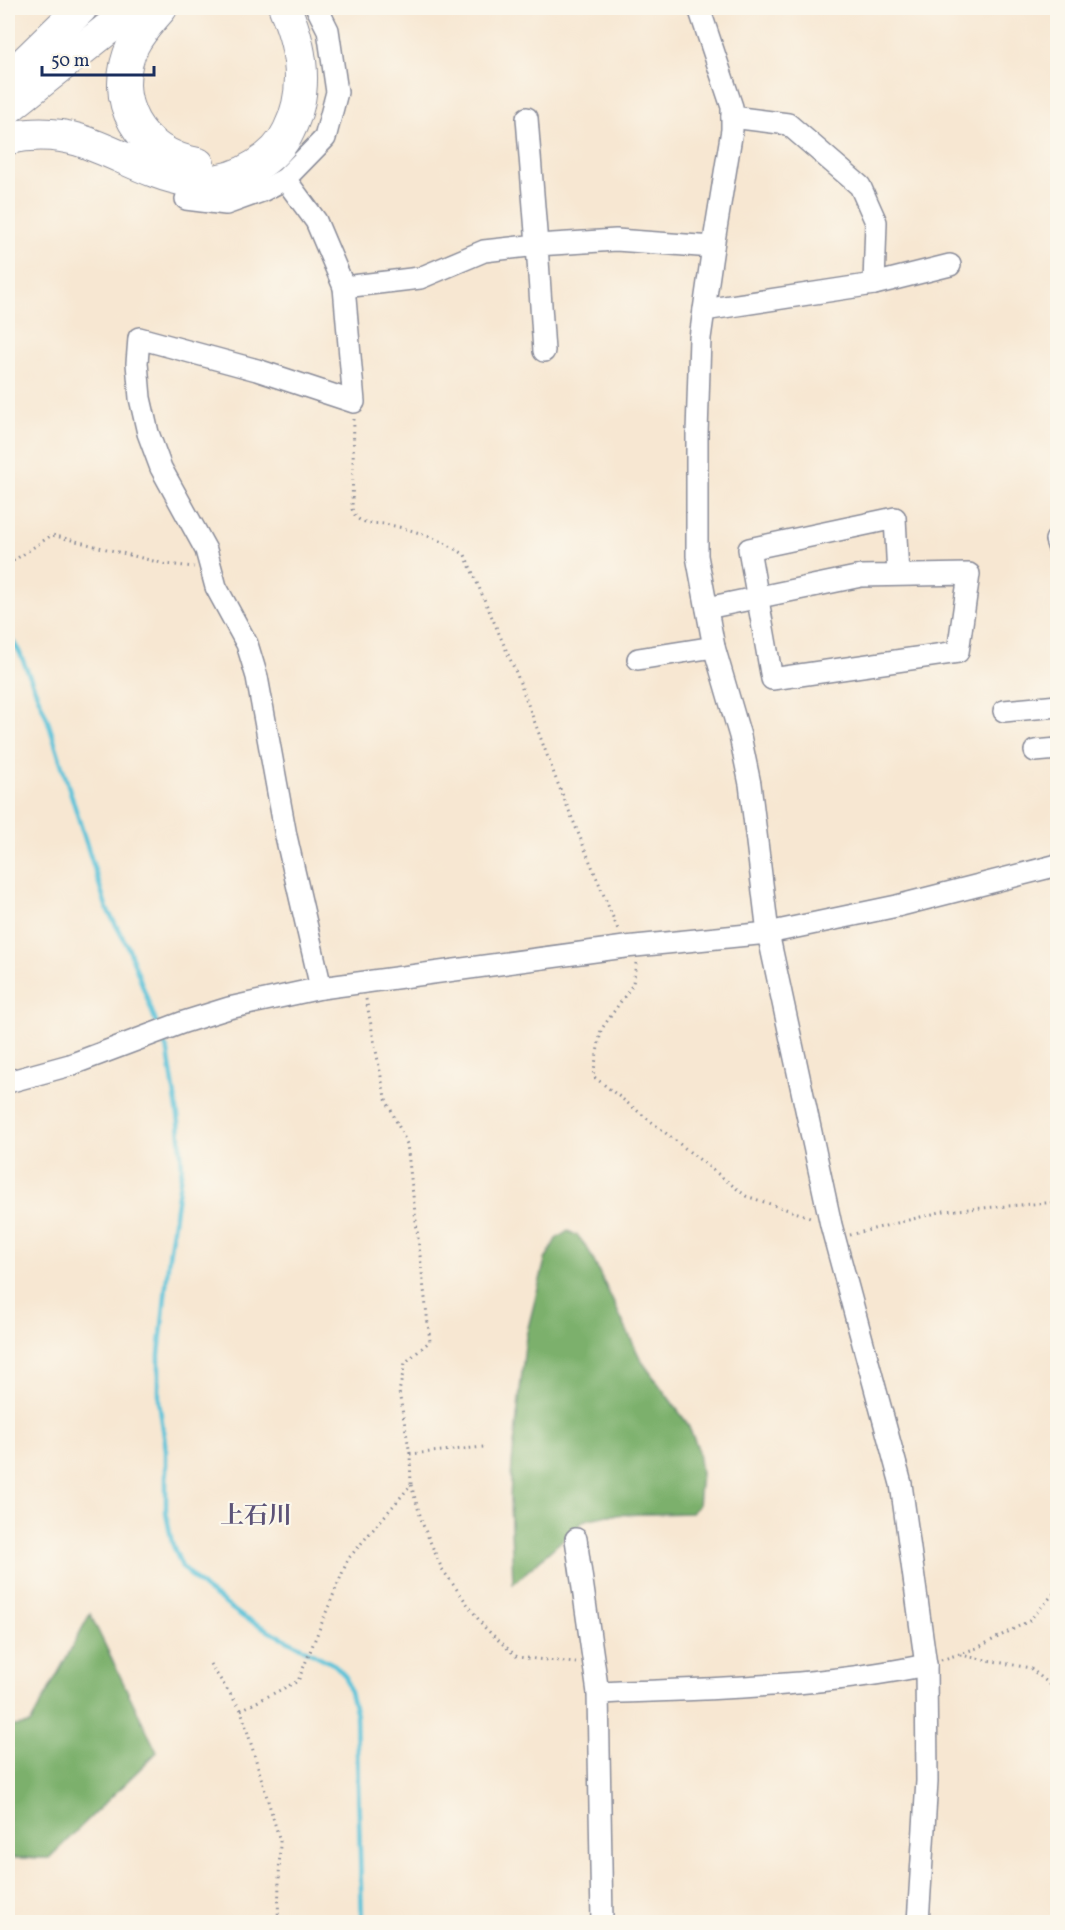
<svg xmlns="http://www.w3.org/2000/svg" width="1065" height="1930" viewBox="0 0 1065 1930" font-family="Vollkorn,'Noto Serif JP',serif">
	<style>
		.forest { fill: #7bb06c; stroke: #4b7065; stroke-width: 1.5 }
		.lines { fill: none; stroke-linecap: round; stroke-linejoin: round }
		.stream { stroke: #5cc3d9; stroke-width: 4.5 }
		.minor-casing { stroke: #898b98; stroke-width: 24 }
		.highway-casing { stroke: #898b98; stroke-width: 34 }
		.path { stroke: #898b98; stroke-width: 3; stroke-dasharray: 1.5 4.5; stroke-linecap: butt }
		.minor { stroke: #fff; stroke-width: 21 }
		.highway { stroke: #fff; stroke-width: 32 }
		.labels { text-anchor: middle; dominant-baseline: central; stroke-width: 4.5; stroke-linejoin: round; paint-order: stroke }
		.quarter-label { font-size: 24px; font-weight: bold; fill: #5d5378; stroke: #fbf7ec }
	</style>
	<rect width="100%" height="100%" fill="#fbf7ec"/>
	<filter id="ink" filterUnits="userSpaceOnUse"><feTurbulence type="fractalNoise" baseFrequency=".0167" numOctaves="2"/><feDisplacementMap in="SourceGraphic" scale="12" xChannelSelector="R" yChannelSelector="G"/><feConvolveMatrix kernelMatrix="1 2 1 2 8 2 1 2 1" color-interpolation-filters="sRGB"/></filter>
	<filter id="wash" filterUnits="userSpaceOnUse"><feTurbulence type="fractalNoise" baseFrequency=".008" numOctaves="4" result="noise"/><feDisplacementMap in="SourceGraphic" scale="24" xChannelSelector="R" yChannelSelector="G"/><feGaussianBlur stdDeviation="1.35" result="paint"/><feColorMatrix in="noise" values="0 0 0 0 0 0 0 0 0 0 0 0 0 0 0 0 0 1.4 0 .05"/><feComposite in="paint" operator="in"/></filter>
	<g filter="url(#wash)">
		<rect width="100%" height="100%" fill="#f7e7d2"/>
		<!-- forest -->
		<g class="forest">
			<polygon points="568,1231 578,1236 588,1249 641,1360 687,1423 697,1446 701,1473 698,1506 691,1513 608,1515 585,1520 513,1584 510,1499 512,1463 526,1336 545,1260 556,1239"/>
			<polygon points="90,1614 157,1752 49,1858 8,1858 8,1727 30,1724"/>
		</g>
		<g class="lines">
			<!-- stream -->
			<g class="stream">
				<polyline points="8,634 19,651 47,718 107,909 128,947 157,1025"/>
				<polyline points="161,1036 168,1052 179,1122 182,1167 169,1256 159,1355 159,1401 166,1450 166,1513 172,1543 182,1567 205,1589 243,1617 335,1665 346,1677 356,1715 362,1922"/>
			</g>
		</g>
	</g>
	<g filter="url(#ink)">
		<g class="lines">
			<defs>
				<g id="minor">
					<polyline points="317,8 328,30 337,92 325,138 285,179 316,221 344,287 420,278 484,251 537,245 527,118"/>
					<polyline points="699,8 732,107 732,130 713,247 700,338 697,433 697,556 714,647 740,736 750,784 768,933 831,1225 901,1484 926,1665 927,1781 918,1922"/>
					<polyline points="186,199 226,204 262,191 285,179"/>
					<polyline points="874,284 950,265"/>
					<polyline points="704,310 874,284 876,222 860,186 788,124 732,117"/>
					<polyline points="544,351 537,245 616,240 713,247"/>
					<polyline points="1056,540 1058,546"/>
					<polyline points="707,608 861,576 969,574 958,652 772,679 749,549 895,518 898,575"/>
					<polyline points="638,659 714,647"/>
					<polyline points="1004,711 1058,706"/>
					<polyline points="1035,751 1058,749"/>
					<polyline points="321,988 286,836 257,677 247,644 216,587 206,550 161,468 148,433 140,398 137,363 139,338 257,370 354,402 344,287"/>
					<polyline points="8,1082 70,1065 184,1022 229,1008 321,988 625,947 768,933 897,906 1058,865"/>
					<polyline points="576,1539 598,1693"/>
					<path d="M602,1922l-4,-229c108,-4 222,-6 328,-28"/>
				</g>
				<g id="highway">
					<path d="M161,8c-10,12 -21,23 -28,37 -26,55 7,110 65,119"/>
					<polyline points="8,79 81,8"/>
					<polyline points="8,108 134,8"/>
					<path d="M8,138c24,-5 48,-5 71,2 59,19 114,66 176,26 15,-9 27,-20 34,-36 20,-40 13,-82 -4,-122"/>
				</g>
			</defs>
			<!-- minor casing -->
			<use href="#minor" class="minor-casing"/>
			<!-- highway casing -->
			<use href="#highway" class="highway-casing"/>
			<!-- path -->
			<g class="path">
				<path d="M354,419l-2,90c3,7 5,11 13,13 5,2 13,1 19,2 25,4 60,16 81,31l52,120 39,104 63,153"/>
				<polyline points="8,562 10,563 52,535 165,564 194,567"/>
				<polyline points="636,963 633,984 601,1030 593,1076 746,1196 813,1218"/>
				<polyline points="366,999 385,1097 407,1144 430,1341 405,1363 399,1392 410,1454"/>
				<polyline points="8,1031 9,1040"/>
				<polyline points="850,1235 944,1211 1058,1202"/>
				<polyline points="411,1485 423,1525 442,1569 484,1627 517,1657 576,1663"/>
				<polyline points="960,1655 1030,1668 1058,1691"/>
				<polyline points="941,1660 977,1648 1029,1621 1058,1589"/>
				<polyline points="210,1664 241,1710 280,1841 278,1922"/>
				<polyline points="241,1710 298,1681 348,1559 411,1485 410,1454 484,1447"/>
			</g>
			<!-- minor -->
			<use href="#minor" class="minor"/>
			<!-- highway -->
			<use href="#highway" class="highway"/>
		</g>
	</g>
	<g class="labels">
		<!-- quarter labels -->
		<g class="quarter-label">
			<text x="256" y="1517">上石川</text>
		</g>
	</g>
	<!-- margin -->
	<rect width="1065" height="1930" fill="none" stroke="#fbf7ec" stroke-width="30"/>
	<!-- scale -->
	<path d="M42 66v9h112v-9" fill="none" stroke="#1b2f5e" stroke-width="3"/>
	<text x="51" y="66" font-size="18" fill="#1b2f5e" stroke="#fbf7ec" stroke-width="4.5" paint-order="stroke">50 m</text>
</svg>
